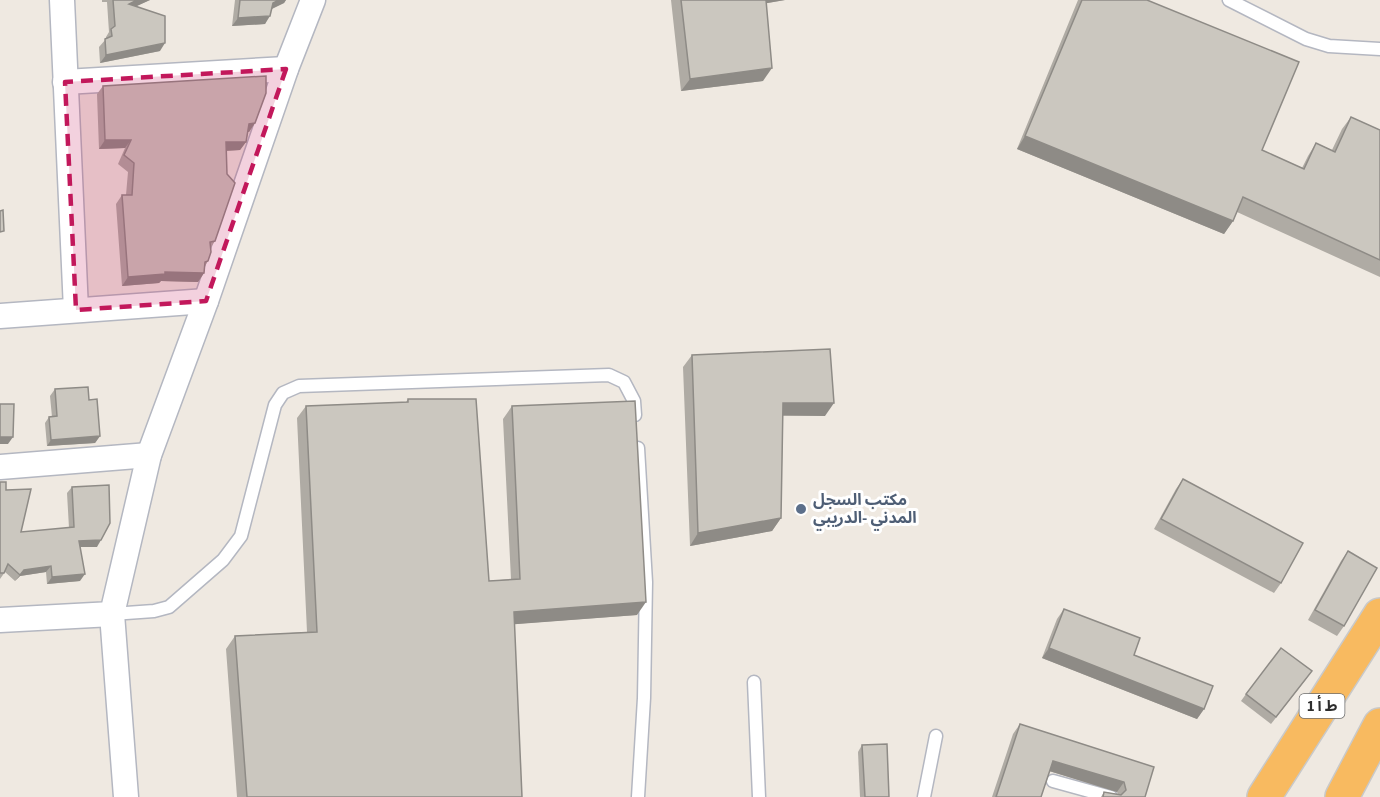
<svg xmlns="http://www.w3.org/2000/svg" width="1380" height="797" viewBox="0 0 1380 797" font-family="'Source Sans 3','Noto Sans Arabic',sans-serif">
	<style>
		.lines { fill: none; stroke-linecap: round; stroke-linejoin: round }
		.service-casing { stroke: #b4b7c1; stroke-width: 15 }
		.minor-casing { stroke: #b4b7c1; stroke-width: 27 }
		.trunk-casing { stroke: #c9c9c9; stroke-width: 36 }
		.service { stroke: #fff; stroke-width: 12 }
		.minor { stroke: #fff; stroke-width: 24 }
		.trunk { stroke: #f8ba60; stroke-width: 33 }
		.wall { fill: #afaba4 }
		.shaded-wall { fill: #8e8b86 }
		.building { fill: #cbc7bf; stroke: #8e8b86; stroke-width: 1.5 }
		.marked { fill: #c2185b; fill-opacity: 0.2; stroke: #c2185b; stroke-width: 4.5; stroke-dasharray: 12 8; stroke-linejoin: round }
		.service-dot { fill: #5c6f8a; stroke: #fff; stroke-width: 2 }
		.labels { text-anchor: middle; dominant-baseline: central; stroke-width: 6; stroke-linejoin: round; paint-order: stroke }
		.shield { fill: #fff; stroke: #6d6d6d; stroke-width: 1.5 }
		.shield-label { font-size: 15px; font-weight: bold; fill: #2e2e2e }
		.service-label { font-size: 16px; font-weight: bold; fill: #4e5e75; stroke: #fff; text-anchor: start }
	</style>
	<rect width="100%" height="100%" fill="#efe9e1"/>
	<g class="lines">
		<defs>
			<g id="service">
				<polyline points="1229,0 1306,39 1329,46 1380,49"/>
				<polyline points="638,448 646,582 644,698 638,797"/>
				<polyline points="112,614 154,611 169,607 223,560 241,536 275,405 283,393 299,386 609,375 624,382 634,401 635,415"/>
				<polyline points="754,682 759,797"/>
				<polyline points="1053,781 1111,797"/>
				<polyline points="924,797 936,736"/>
			</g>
			<g id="minor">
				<polyline points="62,0 76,310"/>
				<polyline points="65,82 286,69"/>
				<polyline points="0,316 206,301"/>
				<polyline points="0,467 149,455"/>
				<polyline points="112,614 126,797"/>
				<polyline points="0,620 112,614 149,455 206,301 286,69 313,0"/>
			</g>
			<g id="trunk">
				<polyline points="1264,797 1380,615"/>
				<polyline points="1342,797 1380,725"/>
			</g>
		</defs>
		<!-- service casing -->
		<use href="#service" class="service-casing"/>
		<!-- minor casing -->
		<use href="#minor" class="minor-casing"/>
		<!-- trunk casing -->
		<use href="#trunk" class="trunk-casing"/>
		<!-- service -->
		<use href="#service" class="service"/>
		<!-- minor -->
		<use href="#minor" class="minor"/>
		<!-- trunk -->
		<use href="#trunk" class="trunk"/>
	</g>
	<!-- wall -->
	<g class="wall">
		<polygon points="102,0 150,0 136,6 160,51 100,63 99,47 106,39 106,37 109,32 107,2 102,2"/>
		<polygon points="235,0 286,0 284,3 272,9 265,24 232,26"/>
		<polygon points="671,0 785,0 767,3 763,81 681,91"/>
		<polygon points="1078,0 1147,0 1262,150 1302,168 1308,156 1316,143 1332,150 1342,129 1351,117 1380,130 1380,277 1237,212 1233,221 1224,234 1017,149"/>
		<polygon points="103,86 255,123 249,132 248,132 246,142 240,150 227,151 215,241 211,247 208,261 205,266 204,273 198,282 161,281 159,283 122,286 116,204 122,195 126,195 128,172 118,164 125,148 99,149 97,94"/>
		<polygon points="692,355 825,416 783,416 781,518 772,531 690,546 683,367"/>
		<polygon points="55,389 89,400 100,436 95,443 47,446 45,423 49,417 52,417 50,396"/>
		<polygon points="408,399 489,581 511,579 503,419 512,406 637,615 514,624 522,797 237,797 226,649 235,636 307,632 297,418 306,406 406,402"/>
		<polygon points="1183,479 1281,583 1274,593 1154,529 1176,489"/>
		<polygon points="0,482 6,490 21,532 69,528 67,493 72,487 97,547 81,547 80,581 47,584 46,572 20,576 15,581 5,572 0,579"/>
		<polygon points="1348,551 1344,626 1337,636 1308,620 1341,561"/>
		<polygon points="1064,609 1134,655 1204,709 1197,719 1042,658 1057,619"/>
		<polygon points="1307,678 1271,724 1241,701 1246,694"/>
		<polygon points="1020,724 1154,767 1145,797 1101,797 1104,792 1118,794 1117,792 1049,771 1041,797 992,797 1013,734"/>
		<polygon points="862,745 889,797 860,797 858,752"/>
	</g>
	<!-- shaded-wall -->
	<g class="shaded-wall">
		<polygon points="137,0 150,0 124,12 129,4"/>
		<polygon points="279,0 286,0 284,3 267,11 273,3"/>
		<polygon points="760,0 785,0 757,5"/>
		<polygon points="270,16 265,24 232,26 238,18"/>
		<polygon points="165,43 160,51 100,63 106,55"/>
		<polygon points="772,68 763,81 681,91 690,79"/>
		<polygon points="255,123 249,132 243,132 249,124"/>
		<polygon points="1025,136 1233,221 1224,234 1017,149"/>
		<polygon points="105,140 131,140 125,148 99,149"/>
		<polygon points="226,142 246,142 240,150 220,151"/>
		<polygon points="165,272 204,273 198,282 161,281 159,283 122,286 128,277"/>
		<polygon points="783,403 834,403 825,416 774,415"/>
		<polygon points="100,436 95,443 47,446 51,440"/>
		<polygon points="0,437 13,437 8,444 0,444"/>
		<polygon points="781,518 772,531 690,546 698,533"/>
		<polygon points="101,540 97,547 75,547 79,541"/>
		<polygon points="51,566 46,572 20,576 15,581 24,570"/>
		<polygon points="85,574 80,581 47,584 52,577"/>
		<polygon points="646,602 637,615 505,625 514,612"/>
		<polygon points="1049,648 1204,709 1197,719 1042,658"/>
		<polygon points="1053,761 1124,782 1117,792 1046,770"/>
	</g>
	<!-- building -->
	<g class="building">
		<polygon points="113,0 137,0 129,4 165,16 165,43 106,55 105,39 112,36 111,29 115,26"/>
		<polygon points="240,0 279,0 273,3 270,16 238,18"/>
		<polygon points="681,0 766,0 772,68 690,79"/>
		<polygon points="1082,0 1147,0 1299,62 1262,150 1304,169 1316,143 1335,152 1351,117 1380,130 1380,260 1243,197 1233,221 1025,136"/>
		<polygon points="266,76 266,93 255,123 249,124 246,142 226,142 227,174 235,183 215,241 210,242 211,252 208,261 205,262 204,273 165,272 165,274 128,277 122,195 132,195 134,163 124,155 131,140 105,140 103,86"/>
		<polygon points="3,210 4,231 0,232 0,211"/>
		<polygon points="830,349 834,403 783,403 781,518 698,533 692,355"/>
		<polygon points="88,387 89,400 97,399 100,436 51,440 49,417 57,416 55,389"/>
		<polygon points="408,399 476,399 489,581 520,579 512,406 635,401 646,602 514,612 522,797 247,797 235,636 317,632 306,406 408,402"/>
		<polygon points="0,404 14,404 13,437 0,437"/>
		<polygon points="1183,479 1303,543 1281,583 1161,519"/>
		<polygon points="0,482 6,482 6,490 31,489 21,532 74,527 72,487 109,485 110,523 101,540 79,541 85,574 52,577 51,566 24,570 20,575 8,564 4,573 0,573"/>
		<polygon points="1348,551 1377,568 1344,626 1315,610"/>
		<polygon points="1064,609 1140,638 1134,655 1213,686 1204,709 1049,648"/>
		<polygon points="1281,648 1312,671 1276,717 1246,694"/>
		<polygon points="1020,724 1154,767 1145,797 1103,797 1104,792 1121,795 1126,790 1124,782 1053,761 1041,797 996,797"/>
		<polygon points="887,744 889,797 865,797 862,745"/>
	</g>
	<!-- marked area -->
	<path class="marked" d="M286,69l-80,232 -130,9 -11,-228z"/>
	<!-- markers -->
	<circle class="service-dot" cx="801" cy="509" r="6"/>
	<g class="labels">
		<!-- shield labels -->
		<rect class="shield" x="1299.5" y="694" width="45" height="24" rx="4.5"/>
		<g class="shield-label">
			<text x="1322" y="706">ط أ 1</text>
		</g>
		<!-- service labels -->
		<g class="service-label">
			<text x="813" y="500">مكتب السجل<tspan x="813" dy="18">المدني -الدريبي</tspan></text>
		</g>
	</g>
</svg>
